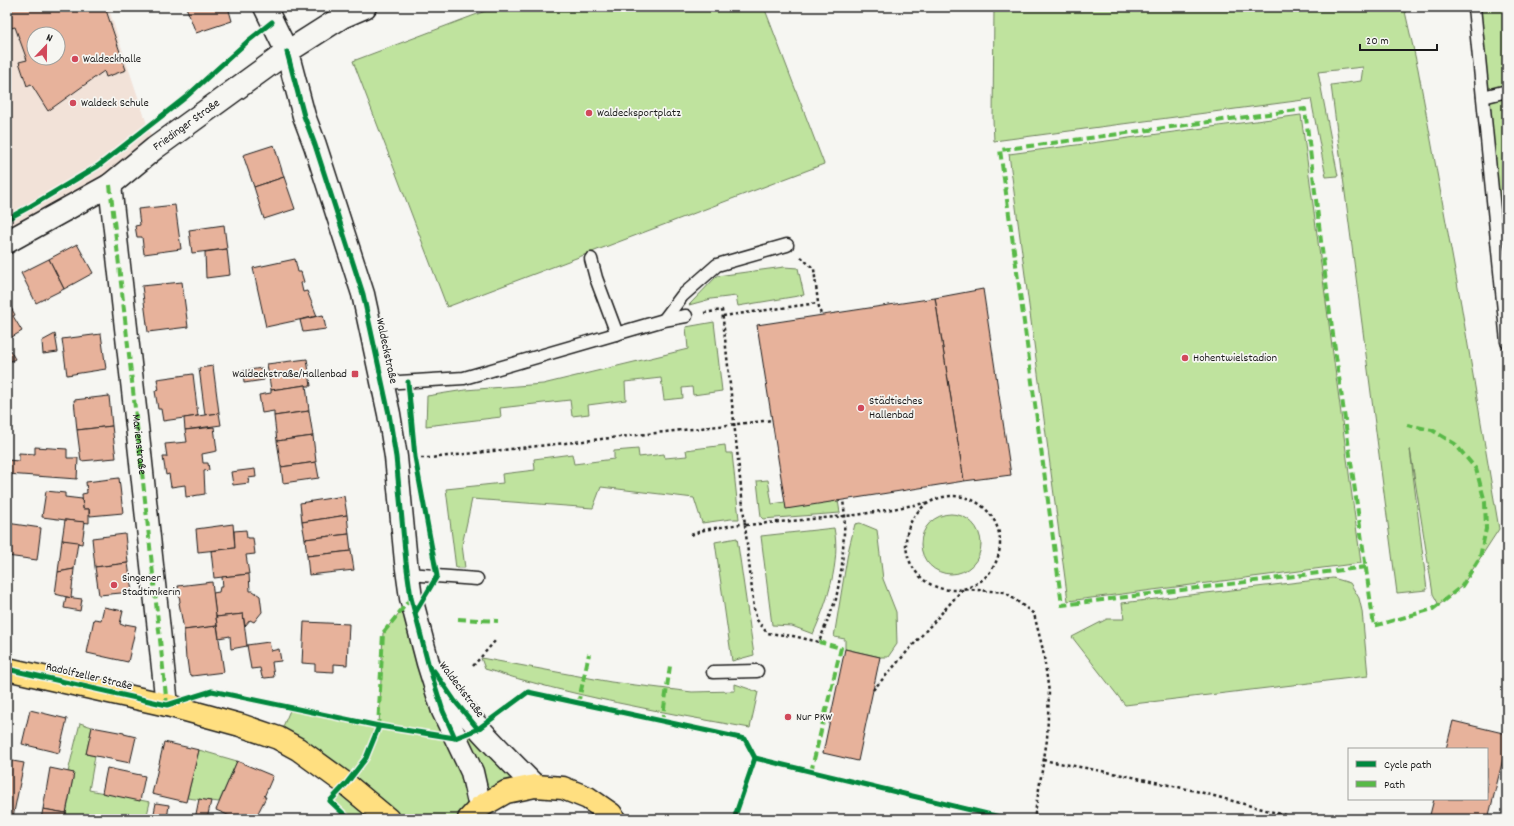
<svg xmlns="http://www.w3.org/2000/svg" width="1514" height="826" viewBox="0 0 1514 826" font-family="Dekko,sans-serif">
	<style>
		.built { fill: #f2e2d8; fill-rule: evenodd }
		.green { fill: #bfe39e; stroke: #6e805d }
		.building { fill: #e7b29b; stroke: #1c1c1c; fill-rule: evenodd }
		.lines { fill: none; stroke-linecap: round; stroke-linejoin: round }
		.service-casing { stroke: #1c1c1c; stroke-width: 15 }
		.minor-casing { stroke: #1c1c1c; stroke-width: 25 }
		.secondary-casing { stroke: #1c1c1c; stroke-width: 25 }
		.primary-casing { stroke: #1c1c1c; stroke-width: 25 }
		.path { stroke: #1c1c1c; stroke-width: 2.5; stroke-dasharray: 3 3; stroke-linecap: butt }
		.service { stroke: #f6f6f2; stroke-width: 12 }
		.minor { stroke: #f6f6f2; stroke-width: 22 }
		.secondary { stroke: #f6f6f2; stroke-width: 22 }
		.primary { stroke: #ffdf80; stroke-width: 22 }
		.quiet { stroke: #58b947; stroke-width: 4; stroke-dasharray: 8 4; stroke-linecap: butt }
		.cycleway-casing { stroke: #f6f6f2; stroke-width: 8 }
		.cycleway { stroke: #00873e; stroke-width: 5 }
		.poi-dot { fill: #d1495b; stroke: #f6f6f2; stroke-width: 1.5 }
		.labels { text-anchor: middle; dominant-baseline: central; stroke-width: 3.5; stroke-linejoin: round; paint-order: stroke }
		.poi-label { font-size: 12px; fill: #1c1c1c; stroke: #f6f6f2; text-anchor: start }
		.street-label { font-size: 12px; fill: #1c1c1c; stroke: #f6f6f2 }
	</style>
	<rect width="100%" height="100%" fill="#f6f6f2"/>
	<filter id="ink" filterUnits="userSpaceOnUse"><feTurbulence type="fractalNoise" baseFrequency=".025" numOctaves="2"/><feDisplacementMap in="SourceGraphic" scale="8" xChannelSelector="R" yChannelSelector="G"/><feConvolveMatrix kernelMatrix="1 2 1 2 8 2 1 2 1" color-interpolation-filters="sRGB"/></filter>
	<g filter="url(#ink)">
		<!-- built -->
		<path class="built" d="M7,7h101l47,141 -148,94zM34,34h24v24h-24z"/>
		<!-- green -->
		<g class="green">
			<polygon points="496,7 764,7 824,164 447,307 353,61"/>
			<polygon points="994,7 1404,7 1418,69 1461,304 1499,529 1462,586 1439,605 1433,594 1410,449 1427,590 1397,593 1331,85 1361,81 1363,67 1318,72 1338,176 1326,177 1311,99 994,141 993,120"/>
			<polygon points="1474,7 1507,7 1507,342"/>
			<polygon points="1301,115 1361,563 1068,601 1009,154"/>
			<polygon points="784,267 798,268 804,295 738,306 736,296 711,299 689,305 717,276"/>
			<polygon points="714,322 722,391 693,395 692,387 682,388 683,398 664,400 661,378 625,382 626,400 588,405 589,414 572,416 570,400 500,408 501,417 426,426 427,396 465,390 543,384 688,349 686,327"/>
			<polygon points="725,445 726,453 732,453 739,519 731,519 702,523 694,498 601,487 593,508 472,499 462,545 465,568 456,568 446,489 503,483 502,474 535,470 534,459 572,454 574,464 614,459 614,451 638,449 639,457 664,454 665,458 687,456 686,450"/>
			<polygon points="768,480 772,504 785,502 838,500 840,513 763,519 761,517 757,481"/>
			<circle cx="951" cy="544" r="30"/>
			<polygon points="860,523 877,530 883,579 896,612 897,644 888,657 880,657 845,649 845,639 834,637 848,552 855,524"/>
			<path d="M834,528c7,34 -7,75 -21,106l-21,-8 -20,-1 -11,-89z"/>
			<polygon points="737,538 754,655 732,661 715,542"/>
			<polygon points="1333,578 1350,583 1359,598 1362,611 1368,676 1125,705 1072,637 1107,619 1124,619 1122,603"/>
			<polygon points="411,598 428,663 535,786 469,819 350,819 331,799 346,784 278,738 291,708 379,726 383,633"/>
			<path d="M481,658l130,24 81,10 43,-1v-7l23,8 -8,36c-89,-16 -178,-32 -265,-59z"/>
			<polygon points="80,723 92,727 86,754 95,756 89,790 150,802 146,819 65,819 74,773 68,772"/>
			<polygon points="199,750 237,761 219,802 187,798"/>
		</g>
		<!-- building -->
		<g class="building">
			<path d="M9,7h96l21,63 -20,7 -2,-6 -56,40 -17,-27 -4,2 -8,-24 8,-2 -12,-33 -4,1 -4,-12v-1l4,-2zM34,34h24v24h-24z"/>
			<polygon points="186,7 228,7 232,21 196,33"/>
			<polygon points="274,145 284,177 254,187 243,155"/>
			<polygon points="284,177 295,209 264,219 254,187"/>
			<polygon points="175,205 181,249 144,254 142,237 137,237 135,226 140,225 138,209"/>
			<polygon points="224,225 227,249 192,253 189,230"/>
			<polygon points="77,244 93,273 64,289 49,259"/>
			<polygon points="227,249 230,275 206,278 205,252"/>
			<polygon points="49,259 64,289 36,303 21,273"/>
			<polygon points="295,259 298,272 301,272 304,282 301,283 303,292 307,291 317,316 266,327 253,268"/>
			<polygon points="182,282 188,327 148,332 142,286"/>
			<polygon points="983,289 1011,475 964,481 935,298"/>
			<polygon points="935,298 964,481 786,509 757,325"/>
			<polygon points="7,300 15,315 13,316 22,331 7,340"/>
			<polygon points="323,315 326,329 303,332 300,320"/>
			<polygon points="55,334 58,352 43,354 42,341"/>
			<polygon points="101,334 106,369 67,375 62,339"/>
			<polygon points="7,345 15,359 7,363"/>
			<polygon points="307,359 311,386 306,386 306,385 271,390 267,364"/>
			<polygon points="213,366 219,413 205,415 199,368"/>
			<polygon points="262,368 264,380 244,383 243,371"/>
			<polygon points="193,374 198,416 163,421 161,409 158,409 155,391 159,390 157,379"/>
			<polygon points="306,385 309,411 274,416 274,411 262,413 259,395 271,393 271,390"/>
			<polygon points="109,396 112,426 77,430 74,400"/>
			<polygon points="309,411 313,436 277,441 274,416"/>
			<polygon points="219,413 221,425 185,430 184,418"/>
			<polygon points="112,426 116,458 81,461 77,430"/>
			<polygon points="214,427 217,451 202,454 203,463 208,463 209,470 204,471 205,494 186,497 185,485 171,487 169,474 166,475 163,457 167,457 165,444 187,442 185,430"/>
			<polygon points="313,436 316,462 281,467 277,441"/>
			<polygon points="35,447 67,449 67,458 78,458 77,479 7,474 7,460 19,461 19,453 35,454"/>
			<polygon points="316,462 319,478 283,483 281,467"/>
			<polygon points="255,469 256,477 248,478 249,483 233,485 231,472"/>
			<polygon points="119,478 123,513 90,516 89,509 83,509 82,494 87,493 86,482"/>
			<polygon points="46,491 65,493 65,497 82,499 83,509 89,509 89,523 42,517"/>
			<polygon points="344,496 347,515 302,522 300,503"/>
			<polygon points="347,515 349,534 305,539 302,522"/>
			<polygon points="65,520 85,522 82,544 62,540"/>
			<polygon points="7,523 41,528 37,560 7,556"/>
			<polygon points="233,524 235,548 198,552 196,529"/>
			<polygon points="246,530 247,538 253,538 255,554 246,555 249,574 214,578 211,551 235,548 234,531"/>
			<polygon points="125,534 128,563 95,567 92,538"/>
			<polygon points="349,534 351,551 307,556 305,539"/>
			<polygon points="62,540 78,542 74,569 58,572"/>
			<polygon points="351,551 354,570 309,575 307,556"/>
			<polygon points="128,563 132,592 99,595 95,567"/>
			<polygon points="74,569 71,598 55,594 58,572"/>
			<polygon points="249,574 250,591 253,591 260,596 262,612 254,622 250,620 245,626 243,614 216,617 213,593 219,592 220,587 223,587 222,577"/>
			<polygon points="212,582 217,626 184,630 179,603 180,602 178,586"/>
			<polygon points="66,597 82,599 80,611 64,608"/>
			<polygon points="104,607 123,611 120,624 125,626 125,624 136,626 128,662 87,653 94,619 101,620"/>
			<polygon points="243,614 247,646 231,649 230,636 219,638 216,617"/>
			<polygon points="304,622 349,624 347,665 334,664 334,672 315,671 315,664 302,663"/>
			<polygon points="217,626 224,672 192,676 189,674 187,659 186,659 184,630"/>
			<polygon points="269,642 271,651 279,649 281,661 272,662 274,677 265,678 262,677 260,668 251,669 247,645"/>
			<polygon points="845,649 880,657 858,761 823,753"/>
			<polygon points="30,710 67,719 59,753 22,744"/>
			<polygon points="1453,721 1507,734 1507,743 1488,819 1429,819 1434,799 1487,799 1487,749 1446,749"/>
			<polygon points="92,727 124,733 124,734 136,737 130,763 86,754"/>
			<polygon points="164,742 199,750 186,802 152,794"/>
			<polygon points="7,760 24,763 13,817 7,816"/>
			<polygon points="237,761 273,776 264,797 266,797 255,819 237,819 216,810"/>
			<polygon points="50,768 74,773 66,813 43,809"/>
			<polygon points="107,768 145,776 140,801 102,793"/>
			<polygon points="199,799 211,801 207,819 195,819"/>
			<polygon points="156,803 169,805 167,819 153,818"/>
			<polygon points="43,809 66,813 65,819 41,819"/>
		</g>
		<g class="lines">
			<defs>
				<g id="service">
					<polyline points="1474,7 1507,342"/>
					<polyline points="1483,97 1507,91"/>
					<polyline points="591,259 596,278 617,334"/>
					<polyline points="664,320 682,296 717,265 787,245"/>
					<polyline points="383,383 464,378 664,320 686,316"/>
					<polyline points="408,574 477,579"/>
					<polyline points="713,672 757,671"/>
				</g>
				<g id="minor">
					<polyline points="265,7 287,52 304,116 315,145 363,294 389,414 396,457 406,562 411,598 428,663 443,711 472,772 480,807"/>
					<polyline points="110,185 139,444 167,705"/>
					<path d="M440,679c27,40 61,73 95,107"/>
				</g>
				<g id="secondary">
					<path id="s1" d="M7,242l103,-57 45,-37 132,-96 55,-35 23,-10"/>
				</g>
				<g id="primary">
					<polyline points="7,669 167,705 240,725 278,738 298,749 346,784 388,819"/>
					<polyline points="469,819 480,807 506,792 535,786 563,788 588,798 611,814 614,819"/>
				</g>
			</defs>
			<!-- service casing -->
			<use href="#service" class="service-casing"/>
			<!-- minor casing -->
			<use href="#minor" class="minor-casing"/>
			<!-- secondary casing -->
			<use href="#secondary" class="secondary-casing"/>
			<!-- primary casing -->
			<use href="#primary" class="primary-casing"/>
			<!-- path -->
			<g class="path">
				<polyline points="801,257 814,269 818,303 821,315"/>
				<polyline points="704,313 722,310 754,609 757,620 767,633 793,636 819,642 836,599 842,566 845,516 843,500"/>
				<polyline points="723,316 818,303"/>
				<polyline points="421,458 430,458 773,420"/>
				<circle cx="953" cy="543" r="47"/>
				<polyline points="746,525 857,515 926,503"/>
				<polyline points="691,535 704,530 746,523"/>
				<polyline points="473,666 496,640"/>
				<polyline points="873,690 963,589 1005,592 1034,614 1043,650 1049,692 1047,740 1034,819"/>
				<polyline points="1043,760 1128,776 1196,791 1299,819"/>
			</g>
			<!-- service -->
			<use href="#service" class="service"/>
			<!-- minor -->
			<use href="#minor" class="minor"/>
			<!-- secondary -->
			<use href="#secondary" class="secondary"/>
			<!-- primary -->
			<use href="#primary" class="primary"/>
			<!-- quiet -->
			<g class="quiet">
				<path id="s2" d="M110,185l29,259 28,261 2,-1"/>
				<polyline points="1366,567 1062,605 1023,315 1000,150 1305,109 1328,299 1374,626 1433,609 1462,586 1480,557 1486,529 1485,502 1476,469 1455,444 1432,430 1407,425"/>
				<polyline points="458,619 498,621"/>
				<polyline points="578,704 589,654"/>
				<polyline points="662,722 670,666"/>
				<polyline points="378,728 383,633 411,598"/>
				<polyline points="811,772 841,648 819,642"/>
			</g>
			<defs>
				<g id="cycleway">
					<polyline points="287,52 304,116 315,145 363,294 389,414 396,457 406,562 411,598 428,663 443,711 455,738"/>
					<polyline points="7,219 31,206 98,166 186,97 248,41 272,22"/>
					<polyline points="408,382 415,457 437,576 415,613"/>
					<polyline points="7,669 167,705 212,691 379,726 455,738 478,729 528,692 745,739 755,758 734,819"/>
					<polyline points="434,671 454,700 478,729"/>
					<polyline points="755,758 1008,819"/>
					<polyline points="349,819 330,801 346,784 366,758 379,726"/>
				</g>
			</defs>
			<!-- cycleway casing -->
			<use href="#cycleway" class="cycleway-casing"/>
			<!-- cycleway -->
			<use href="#cycleway" class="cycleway"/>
		</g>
	</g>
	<!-- markers -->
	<g class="poi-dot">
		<circle cx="75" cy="59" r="4"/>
		<circle cx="73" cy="103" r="4"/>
		<circle cx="589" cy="113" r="4"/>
		<circle cx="1185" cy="358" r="4"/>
		<rect x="351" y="370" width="8" height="8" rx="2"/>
		<circle cx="861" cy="408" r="4"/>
		<circle cx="114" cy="585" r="4"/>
		<circle cx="788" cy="717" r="4"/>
	</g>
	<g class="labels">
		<!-- poi labels -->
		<g class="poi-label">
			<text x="83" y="59">Waldeckhalle</text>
			<text x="81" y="103">Waldeck Schule</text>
			<text x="597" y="113">Waldecksportplatz</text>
			<text x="1193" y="358">Hohentwielstadion</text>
			<text x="347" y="374" text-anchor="end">Waldeckstraße/Hallenbad</text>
			<text x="869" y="401">Städtisches<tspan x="869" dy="14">Hallenbad</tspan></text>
			<text x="122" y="578">Singener<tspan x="122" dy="14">Stadtimkerin</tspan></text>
			<text x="796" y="717">Nur PKW</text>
		</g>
		<!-- street labels -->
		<g class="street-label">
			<text stroke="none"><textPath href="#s1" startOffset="215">Friedinger Straße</textPath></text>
			<text transform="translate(386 351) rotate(78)">Waldeckstraße</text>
			<text stroke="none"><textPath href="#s2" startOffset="261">Marienstraße</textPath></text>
			<text transform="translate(89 677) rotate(13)">Radolfzeller Straße</text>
			<text transform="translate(461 690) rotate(53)">Waldeckstraße</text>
		</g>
	</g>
	<!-- margin -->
	<rect width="1514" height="826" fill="none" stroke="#f6f6f2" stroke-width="24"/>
	<rect x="12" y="12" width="1490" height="802" fill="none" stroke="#1c1c1c" stroke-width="1.5" filter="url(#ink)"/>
	<!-- legend -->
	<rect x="1348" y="748" width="140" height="52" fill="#f6f6f2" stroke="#9f9f9c"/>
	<rect x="1356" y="761" width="20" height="6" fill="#00873e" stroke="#9f9f9c"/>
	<text x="1384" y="768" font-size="12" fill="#1c1c1c">Cycle path</text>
	<rect x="1356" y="781" width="20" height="6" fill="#58b947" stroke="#9f9f9c"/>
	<text x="1384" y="788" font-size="12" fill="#1c1c1c">Path</text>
	<!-- north arrow -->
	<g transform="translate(46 46) rotate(22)"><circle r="19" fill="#f6f6f2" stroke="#9f9f9c"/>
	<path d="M0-3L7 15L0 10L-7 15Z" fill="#d1495b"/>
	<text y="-6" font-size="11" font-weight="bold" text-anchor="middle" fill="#1c1c1c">N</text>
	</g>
	<!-- scale -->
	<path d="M1360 44v6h77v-6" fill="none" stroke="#1c1c1c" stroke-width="2"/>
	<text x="1366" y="44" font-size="12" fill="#1c1c1c" stroke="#f6f6f2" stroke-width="3" paint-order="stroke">20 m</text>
</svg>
